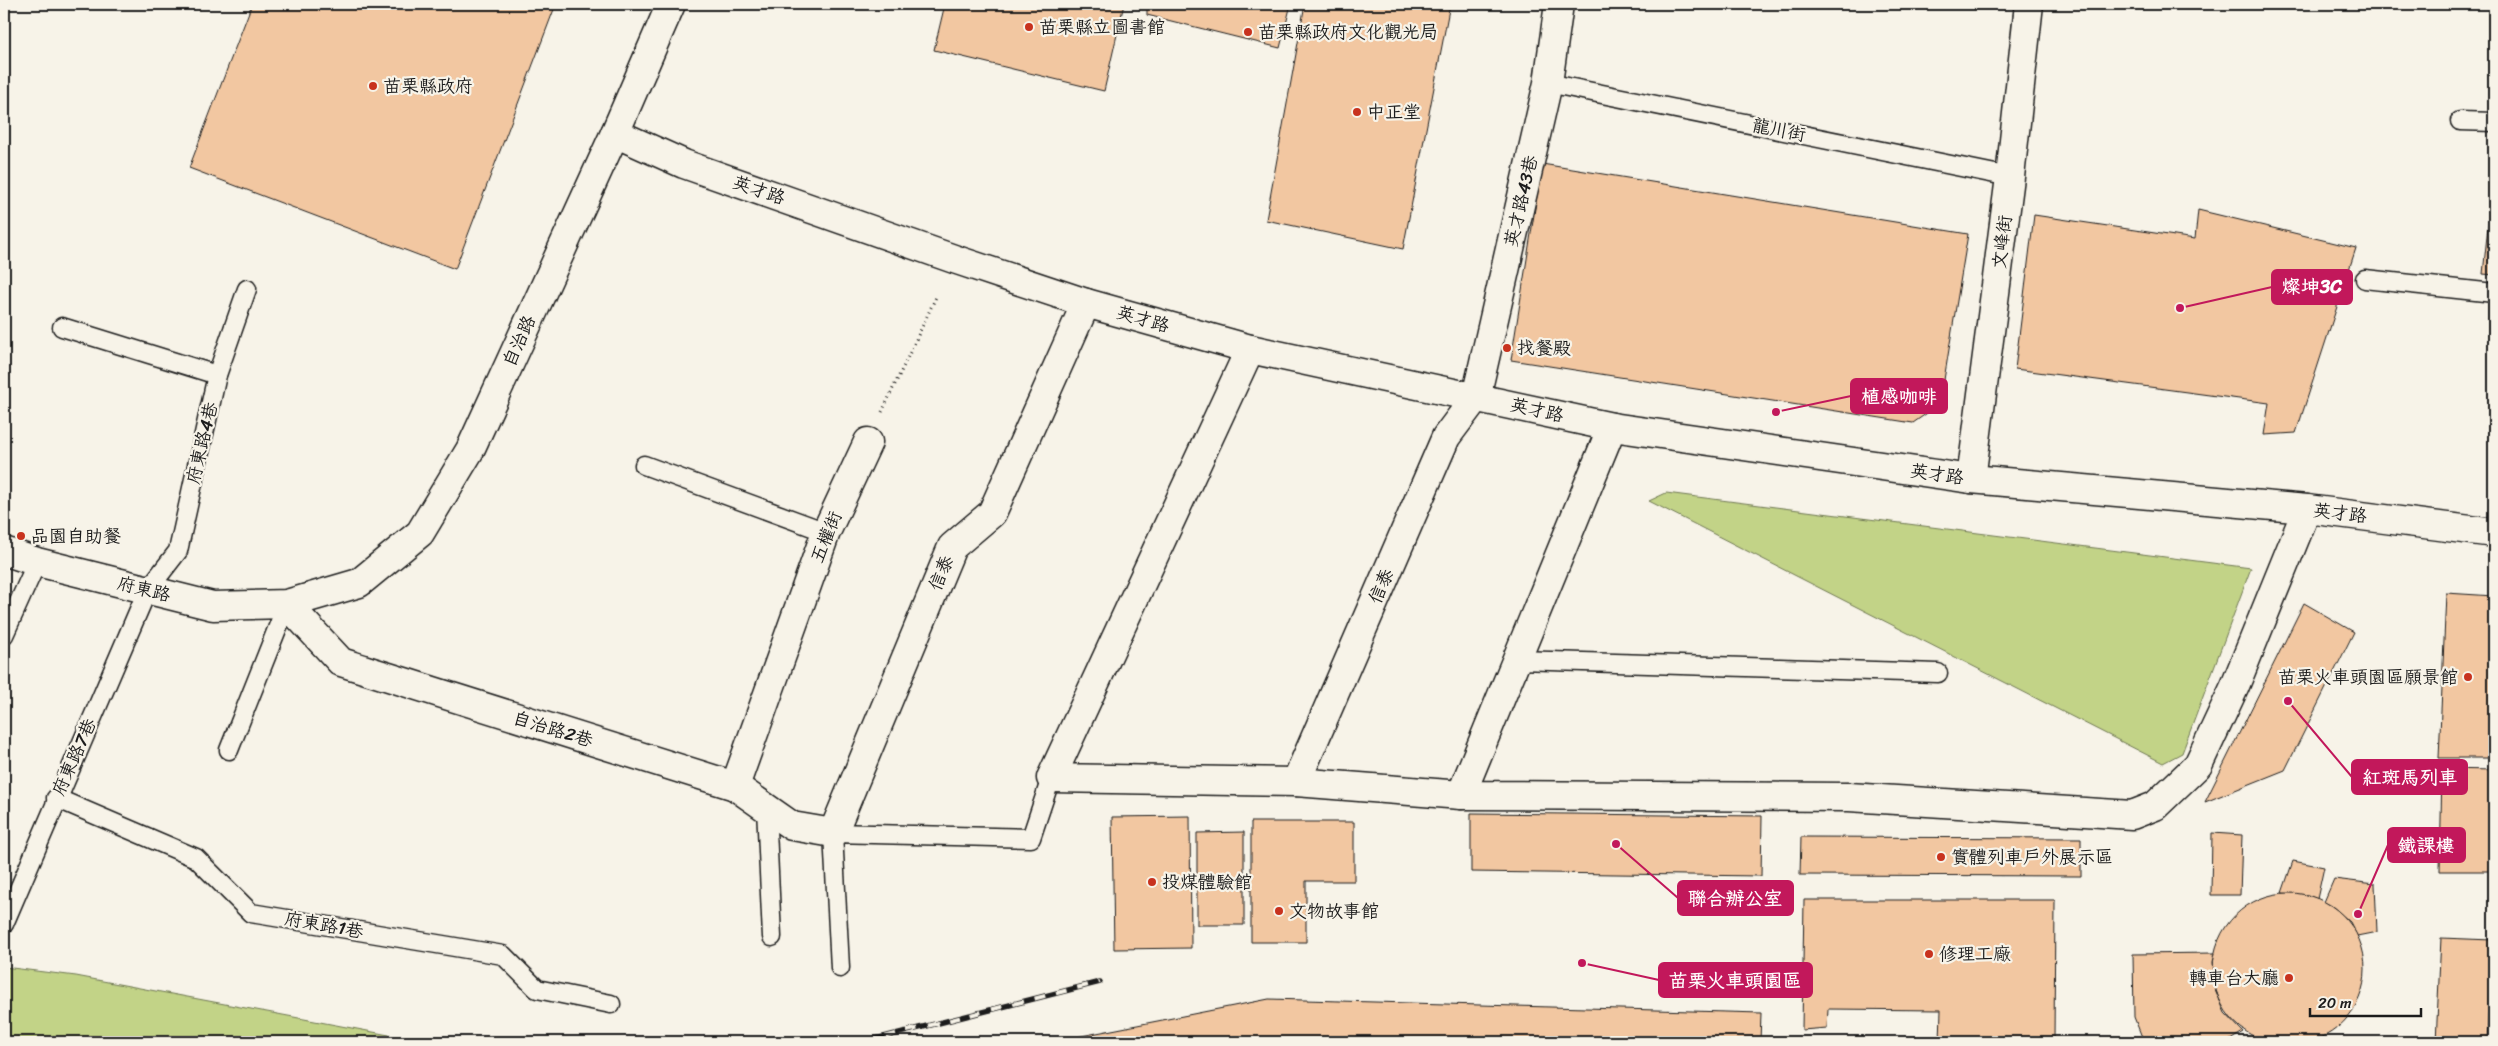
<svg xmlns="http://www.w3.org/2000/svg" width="2498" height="1046" viewBox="0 0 2498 1046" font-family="Sriracha,'LXGW WenKai TC',sans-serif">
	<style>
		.green { fill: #c2d387; stroke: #6f7852 }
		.building { fill: #f2c7a1; stroke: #1c1c1c }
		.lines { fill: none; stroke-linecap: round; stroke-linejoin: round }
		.service-casing { stroke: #1c1c1c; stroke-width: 21 }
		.minor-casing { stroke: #1c1c1c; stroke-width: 31 }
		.tertiary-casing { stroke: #1c1c1c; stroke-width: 31 }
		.path { stroke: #1c1c1c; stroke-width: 3; stroke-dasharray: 1 4; stroke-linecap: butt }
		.service { stroke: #f7f3e8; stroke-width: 18 }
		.minor { stroke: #f7f3e8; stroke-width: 28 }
		.tertiary { stroke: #f7f3e8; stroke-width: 28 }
		.rail-casing { stroke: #1c1c1c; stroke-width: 5.5 }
		.rail { stroke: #f7f3e8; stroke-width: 4; stroke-dasharray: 11; stroke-linecap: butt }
		.poi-dot { fill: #c8321e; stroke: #f7f3e8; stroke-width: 2 }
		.labels { text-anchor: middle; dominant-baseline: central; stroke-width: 4.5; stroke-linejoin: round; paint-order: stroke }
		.poi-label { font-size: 18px; fill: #1c1c1c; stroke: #f7f3e8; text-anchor: start }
		.street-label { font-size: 18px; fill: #1c1c1c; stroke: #f7f3e8 }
		.leader { fill: none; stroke: #c2185b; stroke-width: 2 }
		.callout-dot { fill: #c2185b; stroke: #f7f3e8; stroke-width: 2 }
		.callout { fill: #c2185b; stroke: #c2185b; stroke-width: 2 }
		.callout-label { font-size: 19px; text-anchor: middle; font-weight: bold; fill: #fff }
	</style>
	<rect width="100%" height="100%" fill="#f7f3e8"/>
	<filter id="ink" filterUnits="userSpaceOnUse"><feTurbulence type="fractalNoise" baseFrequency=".02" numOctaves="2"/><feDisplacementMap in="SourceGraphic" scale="10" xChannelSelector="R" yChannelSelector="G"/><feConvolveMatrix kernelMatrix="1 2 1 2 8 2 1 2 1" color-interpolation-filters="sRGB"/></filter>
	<g filter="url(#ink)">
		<!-- green -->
		<g class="green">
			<polygon points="1666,493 2251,568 2182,753 2163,763 1649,501"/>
			<polygon points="4,967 76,976 426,1042 4,1042"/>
		</g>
		<!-- building -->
		<g class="building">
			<polygon points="252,4 556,4 455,269 189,168"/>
			<polygon points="945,4 1124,4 1104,91 934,50"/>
			<polygon points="1147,4 1291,4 1280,48 1147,15"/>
			<polygon points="1305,4 1450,4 1403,249 1266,220"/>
			<polygon points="1542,164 1968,234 1940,404 1913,423 1511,360"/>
			<polygon points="2490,207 2494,207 2494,275 2483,274"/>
			<polygon points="2198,210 2356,248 2296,433 2264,435 2269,403 2015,369 2034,215 2195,239"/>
			<polygon points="2446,593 2494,596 2494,758 2439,758"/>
			<polygon points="2304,603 2354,632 2285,770 2205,802"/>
			<polygon points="2442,769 2494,770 2494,871 2440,871"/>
			<polygon points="1471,813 1762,816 1761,876 1471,872"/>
			<polygon points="1190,816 1191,948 1114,949 1112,817"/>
			<polygon points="1251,822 1354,822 1354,881 1306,881 1306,942 1251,942"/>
			<polygon points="1244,832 1244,925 1197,925 1197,833"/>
			<polygon points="2212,833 2242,835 2240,895 2211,895"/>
			<polygon points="1801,837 2081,838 2081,876 1800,875"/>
			<polygon points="2293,861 2324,867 2317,899 2308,895 2282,893"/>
			<polygon points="2334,879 2375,884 2377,932 2357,936 2350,922 2332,906 2324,902"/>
			<circle cx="2289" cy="969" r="76"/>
			<polygon points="1804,900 2055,900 2054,1042 1940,1042 1941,1010 1828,1009 1827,1028 1802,1030"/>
			<polygon points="2441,938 2492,940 2487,1042 2436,1042"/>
			<polygon points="2215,953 2213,962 2215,989 2225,1013 2243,1032 2227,1042 2144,1042 2134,1017 2133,954"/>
			<polygon points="1269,999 1761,1013 1760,1042 1051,1042"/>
		</g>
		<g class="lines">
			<defs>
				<g id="service">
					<polyline points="1548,83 2010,177"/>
					<polyline points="2460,121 2494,122"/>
					<polyline points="2365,279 2494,293"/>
					<polyline points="62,327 217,375"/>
					<polyline points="644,465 826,532"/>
					<polyline points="4,635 37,562"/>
					<polyline points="1517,660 1938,673"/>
					<polyline points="229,750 287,604"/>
					<polyline points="56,798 196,858 251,913 503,955 537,989 611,1004"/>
					<polyline points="766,808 772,937"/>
					<polyline points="4,924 147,591 178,551 217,375 247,289"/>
					<polyline points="840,968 833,833 1031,838 1051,778"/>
				</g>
				<g id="minor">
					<polyline points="1250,349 1051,778 1296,782 1461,795 1849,797 2132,815 2155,806 2198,765 2235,686 2307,509"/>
					<polyline points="1971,479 2010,177 2029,4"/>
					<polyline points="287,604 341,662 735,786 792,826 833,833 952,547 992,513 1086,303"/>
					<polyline points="1296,782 1446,437 1476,397 1548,83 1559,4"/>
					<polyline points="735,786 826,532 868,442"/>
					<polyline points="1461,795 1612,427"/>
				</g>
				<g id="tertiary">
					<polyline points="615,133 684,164 954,259 1086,303 1250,349 1612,427 1971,479 2307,509 2494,533"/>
					<polyline points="4,551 37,562 213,606 287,604 359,583 420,533 470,450 615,133 671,4"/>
				</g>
			</defs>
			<!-- service casing -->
			<use href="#service" class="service-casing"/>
			<!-- minor casing -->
			<use href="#minor" class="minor-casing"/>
			<!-- tertiary casing -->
			<use href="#tertiary" class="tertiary-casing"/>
			<!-- path -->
			<polyline class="path" points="882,412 936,297"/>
			<!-- service -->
			<use href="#service" class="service"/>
			<!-- minor -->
			<use href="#minor" class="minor"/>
			<!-- tertiary -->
			<use href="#tertiary" class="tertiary"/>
			<defs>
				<polyline id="rail" points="864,1042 1100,982"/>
			</defs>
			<!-- rail casing -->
			<use href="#rail" class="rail-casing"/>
			<!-- rail -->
			<use href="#rail" class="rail"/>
		</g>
	</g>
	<!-- markers -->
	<g class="poi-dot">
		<circle cx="1029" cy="27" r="5"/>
		<circle cx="1248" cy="32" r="5"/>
		<circle cx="373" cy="86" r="5"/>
		<circle cx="1357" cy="112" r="5"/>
		<circle cx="1507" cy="348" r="5"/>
		<circle cx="21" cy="536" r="5"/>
		<circle cx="2468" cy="677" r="5"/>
		<circle cx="1941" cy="857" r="5"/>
		<circle cx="1152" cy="882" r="5"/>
		<circle cx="1279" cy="911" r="5"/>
		<circle cx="1929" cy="954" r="5"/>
		<circle cx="2289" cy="978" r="5"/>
	</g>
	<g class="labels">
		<!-- poi labels -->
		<g class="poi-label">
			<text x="1039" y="27">苗栗縣立圖書館</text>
			<text x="1258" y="32">苗栗縣政府文化觀光局</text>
			<text x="383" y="86">苗栗縣政府</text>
			<text x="1367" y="112">中正堂</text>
			<text x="1517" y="348">找餐殿</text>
			<text x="31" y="536">品園自助餐</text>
			<text x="2458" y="677" text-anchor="end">苗栗火車頭園區願景館</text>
			<text x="1951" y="857">實體列車戶外展示區</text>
			<text x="1162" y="882">投煤體驗館</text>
			<text x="1289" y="911">文物故事館</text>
			<text x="1939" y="954">修理工廠</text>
			<text x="2279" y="978" text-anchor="end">轉車台大廳</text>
		</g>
		<!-- street labels -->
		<g class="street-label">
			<text transform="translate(1779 130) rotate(11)">龍川街</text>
			<text transform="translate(759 190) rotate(19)">英才路</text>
			<text transform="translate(1521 201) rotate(-77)">英才路43巷</text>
			<text transform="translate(2002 242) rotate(-83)">文峰街</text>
			<text transform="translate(1143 319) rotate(16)">英才路</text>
			<text transform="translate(519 341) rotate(-66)">自治路</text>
			<text transform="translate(1537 410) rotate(13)">英才路</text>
			<text transform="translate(202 443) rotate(-77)">府東路4巷</text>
			<text transform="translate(1937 474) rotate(8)">英才路</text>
			<text transform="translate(2340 513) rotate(7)">英才路</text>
			<text transform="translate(826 537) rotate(-68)">五權街</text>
			<text transform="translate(941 573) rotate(-67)">信泰</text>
			<text transform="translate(1381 586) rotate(-66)">信泰</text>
			<text transform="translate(144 589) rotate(14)">府東路</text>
			<text transform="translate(553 729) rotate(17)">自治路2巷</text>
			<text transform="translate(74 757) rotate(-66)">府東路7巷</text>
			<text transform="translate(324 925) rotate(10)">府東路1巷</text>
		</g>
	</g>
	<!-- callouts -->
	<path class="leader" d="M2180 308L2272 287M1776 412L1851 396M2288 701L2352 777M2358 914L2388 845M1616 844L1678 898M1582 963L1659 980"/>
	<g class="callout-dot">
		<circle cx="2180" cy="308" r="5"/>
		<circle cx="1776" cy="412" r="5"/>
		<circle cx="2288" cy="701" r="5"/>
		<circle cx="2358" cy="914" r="5"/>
		<circle cx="1616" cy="844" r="5"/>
		<circle cx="1582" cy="963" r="5"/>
	</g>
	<g class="callout">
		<rect x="2272" y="270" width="80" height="34" rx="5"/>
		<rect x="1851" y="379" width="96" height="34" rx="5"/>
		<rect x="2352" y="760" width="115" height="34" rx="5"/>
		<rect x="2388" y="828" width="77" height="34" rx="5"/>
		<rect x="1678" y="881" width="115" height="34" rx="5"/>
		<rect x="1659" y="963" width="153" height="34" rx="5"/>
	</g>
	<g class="callout-label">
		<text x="2312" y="293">燦坤3C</text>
		<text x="1899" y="403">植感咖啡</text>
		<text x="2410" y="784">紅斑馬列車</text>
		<text x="2426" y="852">鐵課樓</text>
		<text x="1735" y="905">聯合辦公室</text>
		<text x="1735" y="987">苗栗火車頭園區</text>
	</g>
	<!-- margin -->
	<rect width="2498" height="1046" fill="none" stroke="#f7f3e8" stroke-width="20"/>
	<rect x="10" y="10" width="2478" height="1026" fill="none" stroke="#1c1c1c" stroke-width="2" filter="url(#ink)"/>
	<!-- scale -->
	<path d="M2310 1008v8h111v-8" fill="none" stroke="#1c1c1c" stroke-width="2.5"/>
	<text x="2318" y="1008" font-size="15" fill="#1c1c1c" stroke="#f7f3e8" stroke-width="4" paint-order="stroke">20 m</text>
</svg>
